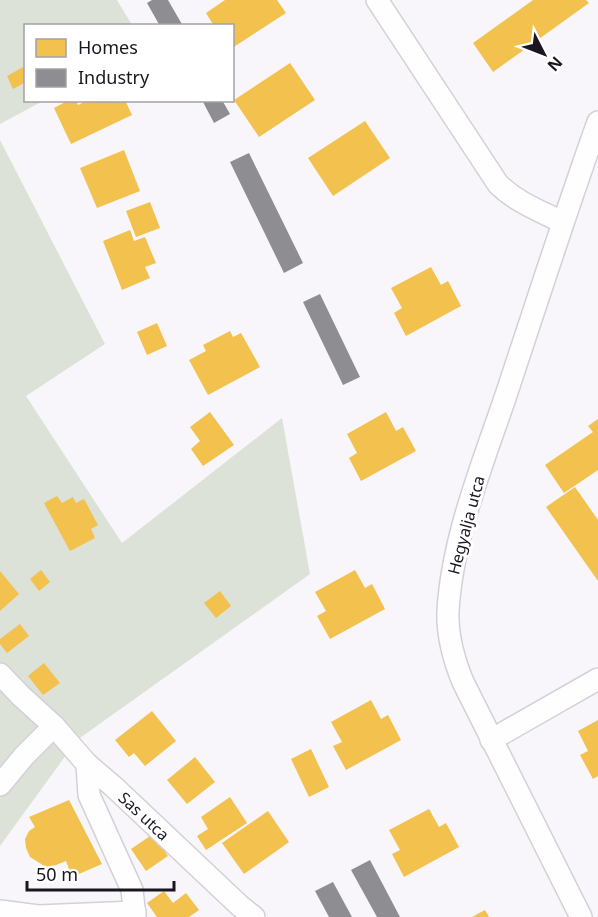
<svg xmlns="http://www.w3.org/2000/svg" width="598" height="917" viewBox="0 0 598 917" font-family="'Noto Sans',sans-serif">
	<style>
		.green { fill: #dce2d7 }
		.homes { fill: #f2c14e }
		.industry { fill: #8d8d92 }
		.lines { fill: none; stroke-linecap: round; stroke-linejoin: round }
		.minor-casing { stroke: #d4d0d8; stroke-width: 24 }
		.minor { stroke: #fefefe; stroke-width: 21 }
		.labels { text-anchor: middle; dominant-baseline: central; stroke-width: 6; stroke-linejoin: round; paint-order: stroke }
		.street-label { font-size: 16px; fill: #1b1520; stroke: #fff }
	</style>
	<rect width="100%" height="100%" fill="#f8f6fa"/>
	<!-- green -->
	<g class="green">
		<polygon points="0,0 117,0 132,25 26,26 26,100 43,101 0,124"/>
		<polygon points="0,140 105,344 26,396 122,543 282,418 310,574 77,740 0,846"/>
	</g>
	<!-- homes -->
	<g class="homes">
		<polygon points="225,0 277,0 286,13 232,48 232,26 214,26 206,13"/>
		<polygon points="533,0 586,0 589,3 493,72 473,43"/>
		<polygon points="290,63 315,100 259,137 234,100"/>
		<polygon points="23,67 26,71 26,82 13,89 7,76"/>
		<polygon points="69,100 76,100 78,105 88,100 125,100 132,115 71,144 54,108"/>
		<polygon points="365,121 390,158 333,196 308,158"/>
		<polygon points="124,150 140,191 97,208 80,168"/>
		<polygon points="150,202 160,228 136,237 126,211"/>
		<polygon points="130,230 134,241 145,237 156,263 145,267 150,278 122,290 103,241"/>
		<polygon points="431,267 441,285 448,281 461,306 406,336 394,313 402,308 391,288"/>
		<polygon points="157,323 167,346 147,355 137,332"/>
		<polygon points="230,331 233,337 241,333 260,367 208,395 189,360 206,351 203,345"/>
		<polygon points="210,412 234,445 203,466 191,449 200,441 190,427"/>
		<polygon points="386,412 396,431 403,427 416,451 361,481 349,458 357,453 347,434"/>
		<polygon points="598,419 598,470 564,493 545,465 593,432 588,426"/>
		<polygon points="575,487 598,520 598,581 546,507"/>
		<polygon points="57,496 62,503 73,497 76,503 84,499 98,525 91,529 95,538 70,551 44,503"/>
		<polygon points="41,570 50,582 39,591 30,579"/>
		<polygon points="355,570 365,588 372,584 385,609 330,639 317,616 326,611 315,592"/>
		<polygon points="0,571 19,594 0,611"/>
		<polygon points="220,591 231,606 216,618 204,603"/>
		<polygon points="20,624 29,636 7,653 0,644 0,639"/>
		<polygon points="44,663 60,683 43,695 28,676"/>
		<polygon points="371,700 381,719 388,715 401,740 346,770 333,746 342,742 331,722"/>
		<polygon points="152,711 176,741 145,766 134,753 129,757 115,740"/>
		<polygon points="598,720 598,776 593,779 580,755 588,751 578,731"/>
		<polygon points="311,749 329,787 309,797 291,759"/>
		<polygon points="195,757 215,782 187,804 167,780"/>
		<polygon points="230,797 247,823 206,850 197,836 208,829 201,817"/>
		<polygon points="69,800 102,864 72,877 66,861 56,865 46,867 30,857 26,848 25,839 29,831 35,827 29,817"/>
		<polygon points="429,809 439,827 446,823 459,847 404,877 392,854 400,850 389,830"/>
		<polygon points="268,811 289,842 244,874 222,843"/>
		<polygon points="153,834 168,856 146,871 131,849"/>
		<polygon points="164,891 173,903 186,893 199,910 189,917 157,917 147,903"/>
		<polygon points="485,910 489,917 472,917"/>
	</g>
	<!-- industry -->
	<g class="industry">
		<polygon points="152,0 168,0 183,26 160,26 147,3"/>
		<polygon points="202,100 222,100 230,114 214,123"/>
		<polygon points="249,153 303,263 284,273 230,162"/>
		<polygon points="320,294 360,377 343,385 303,302"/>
		<polygon points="370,860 400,917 377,917 351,870"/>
		<polygon points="333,882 352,917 329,917 315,891"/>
	</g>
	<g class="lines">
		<defs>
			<g id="minor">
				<path d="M377,0l121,184c18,18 42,27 64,38"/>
				<polyline points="0,674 21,696 54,726 87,764 114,787 240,906 254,917"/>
				<polyline points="491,740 598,679"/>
				<polyline points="87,764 89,795 132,890 135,917"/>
				<polyline points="0,785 24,756 54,726"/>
				<polyline points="0,911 38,916 135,912"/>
				<path d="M581,917l-118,-235c-9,-22 -16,-47 -15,-71 4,-71 33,-143 56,-210 31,-93 61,-187 94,-279"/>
			</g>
		</defs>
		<!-- minor casing -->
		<use href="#minor" class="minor-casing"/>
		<!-- minor -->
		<use href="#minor" class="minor"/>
	</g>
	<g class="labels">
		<!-- street labels -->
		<g class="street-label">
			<text transform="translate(466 525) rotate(-75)">Hegyalja utca</text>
			<text transform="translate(144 816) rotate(43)">Sas utca</text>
		</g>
	</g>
	<!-- legend -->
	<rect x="24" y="24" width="210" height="78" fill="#ffffff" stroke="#a4a1a6" stroke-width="1.5"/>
	<rect x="36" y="39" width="30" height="18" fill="#f2c14e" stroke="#a4a1a6" stroke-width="1.5"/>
	<text x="78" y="54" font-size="18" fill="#1b1520">Homes</text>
	<rect x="36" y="69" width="30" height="18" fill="#8d8d92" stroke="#a4a1a6" stroke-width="1.5"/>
	<text x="78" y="84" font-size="18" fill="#1b1520">Industry</text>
	<!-- north arrow -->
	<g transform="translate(544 54) rotate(132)" stroke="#ffffff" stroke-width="4.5" paint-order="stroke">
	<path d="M0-4.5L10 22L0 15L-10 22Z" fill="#1b1520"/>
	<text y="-9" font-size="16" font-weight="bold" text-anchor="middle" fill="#1b1520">N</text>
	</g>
	<!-- scale -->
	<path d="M27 881v9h147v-9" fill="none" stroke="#1b1520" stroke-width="3"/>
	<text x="36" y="881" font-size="18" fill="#1b1520" stroke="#ffffff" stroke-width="4.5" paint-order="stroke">50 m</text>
</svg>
